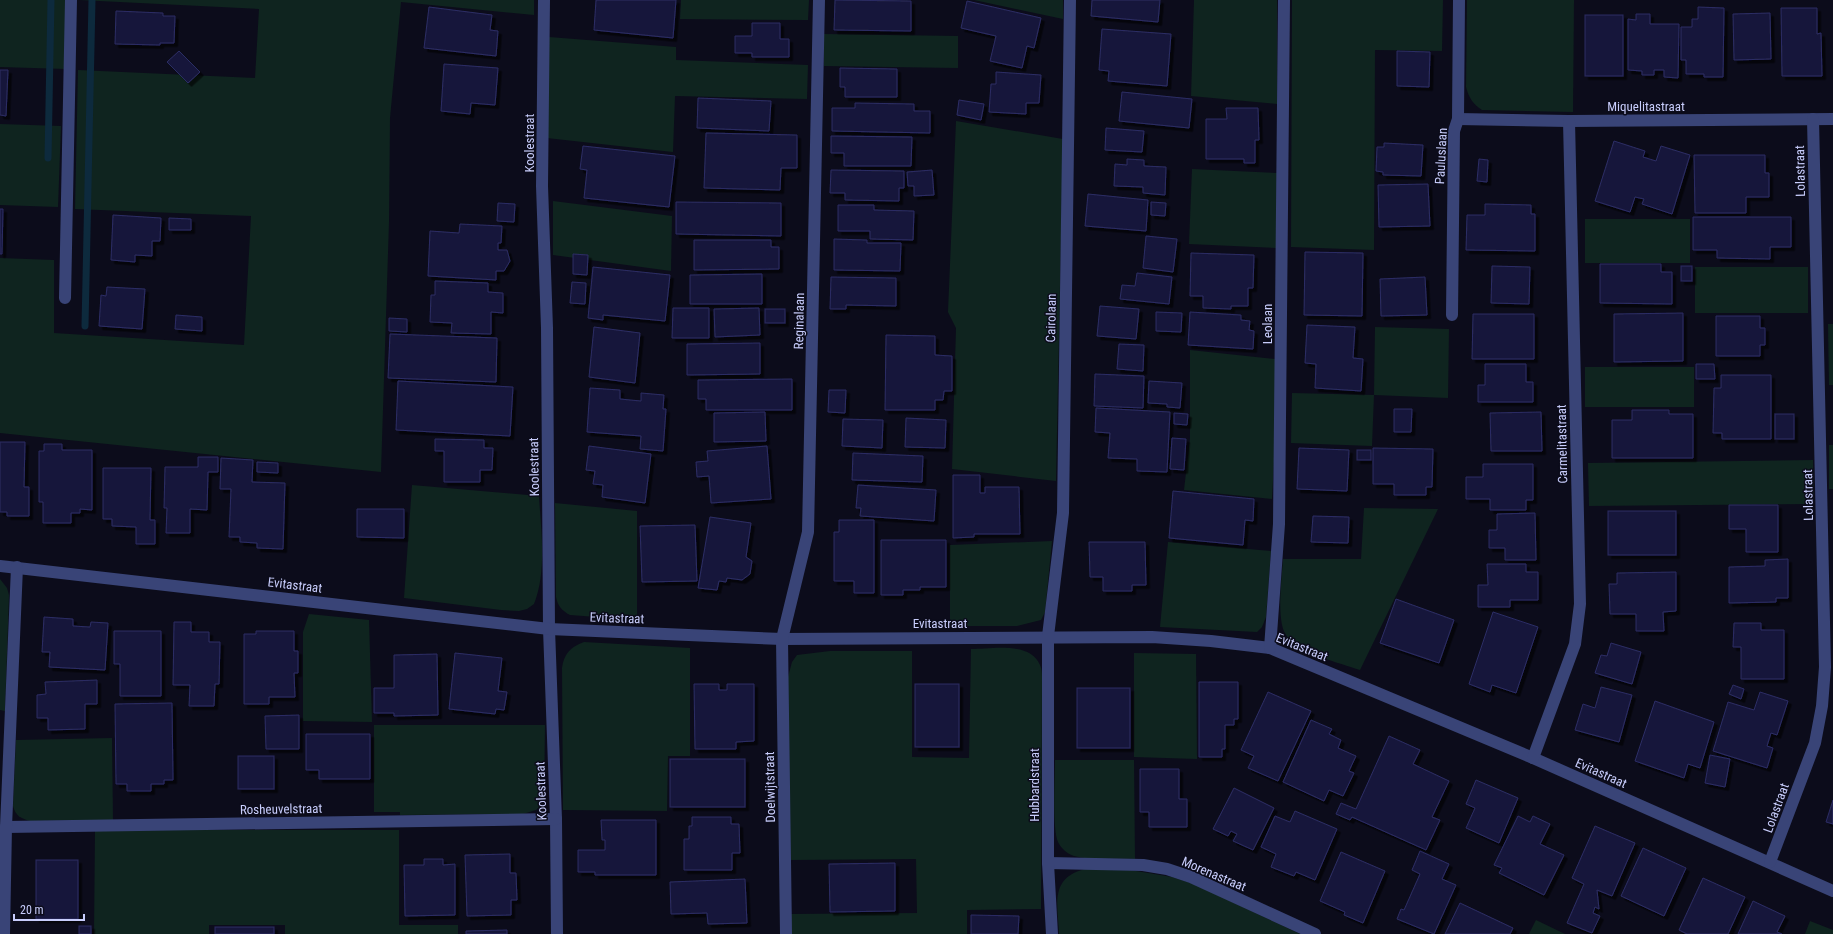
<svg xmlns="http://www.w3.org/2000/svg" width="1833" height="934" viewBox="0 0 1833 934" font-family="'Roboto Condensed',sans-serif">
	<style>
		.green { fill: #0f241f }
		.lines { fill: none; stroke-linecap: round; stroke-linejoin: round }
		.stream { stroke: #0d2a3d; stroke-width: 7 }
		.building { fill: #19193b; stroke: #2c2d65; filter: url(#shadow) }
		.minor { stroke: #394477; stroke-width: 12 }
		.labels { text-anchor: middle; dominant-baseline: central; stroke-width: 3; stroke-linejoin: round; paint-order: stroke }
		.street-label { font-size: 13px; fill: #c8cdfc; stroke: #0c0c1b }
	</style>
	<defs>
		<filter id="shadow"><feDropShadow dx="3.5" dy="3.5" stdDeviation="0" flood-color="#0009"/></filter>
	</defs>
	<rect width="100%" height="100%" fill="#0c0c1b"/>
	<!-- green -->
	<g class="green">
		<polygon points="0,0 67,0 66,69 0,67"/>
		<polygon points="79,0 534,0 534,15 401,2 390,118 389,222 381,472 0,433 0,258 54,260 54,333 244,345 251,216 75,209 78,70 255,78 259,9"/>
		<polygon points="681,0 809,0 808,20 680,19"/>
		<polygon points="974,0 1063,0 1063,19"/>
		<polygon points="1194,0 1277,0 1277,104 1191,96"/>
		<polygon points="1292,0 1443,0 1442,51 1375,50 1374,250 1291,247"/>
		<path d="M1467,0h107l-1,112 -91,-2c-9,-6 -13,-12 -16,-23z"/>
		<polygon points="824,34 958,36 958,68 824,66"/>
		<polygon points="549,37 676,47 676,60 808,65 807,99 675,96 673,152 547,138"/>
		<polygon points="956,121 1063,139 1056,481 952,469 956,328 948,312"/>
		<polygon points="0,124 61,126 58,207 0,205"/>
		<polygon points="1192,169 1277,173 1276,248 1189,244"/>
		<polygon points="553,201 672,216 671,271 553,255"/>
		<rect x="1585" y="219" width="105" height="44"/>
		<rect x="1695" y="267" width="113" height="46"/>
		<polygon points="1828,324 1833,324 1833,385 1829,385"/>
		<polygon points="1375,327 1449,329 1448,398 1374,395 1372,446 1291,443 1292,393 1374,395"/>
		<polygon points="1190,350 1275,359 1275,443 1272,499 1184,490 1190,438"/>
		<polygon points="1694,367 1694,407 1585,407 1585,367"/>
		<rect x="1829" y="445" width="4" height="44"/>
		<polygon points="1813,460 1814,504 1589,506 1588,463"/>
		<path d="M412,485l127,11c2,34 8,75 -5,108l-7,5 -8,2 -18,-1 -97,-12z"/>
		<path d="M555,503l82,8v109l-67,-5c-9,-5 -12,-9 -14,-18z"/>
		<path d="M1364,508l74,1 -78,161c-20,-7 -63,-17 -74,-35 -10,-15 -4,-58 -3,-76h78z"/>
		<polygon points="1052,541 1045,612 1041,620 1017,626 950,626 950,545"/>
		<polygon points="1168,542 1271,551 1266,617 1262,627 1257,632 1160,627"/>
		<polygon points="0,579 7,588 9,595 5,711 0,710"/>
		<polygon points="309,614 369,620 372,722 303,721 303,632"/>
		<path d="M584,642l106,6v108h-22l-1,55 -104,-1 -1,-142c2,-14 8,-21 22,-26z"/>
		<path d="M971,649c20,0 59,-8 69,16 2,4 2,10 2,15l-1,229 -74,1v24h-177l-1,-20 128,-1 -1,-54 -126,1 -2,-183 4,-15 5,-7 33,-4h82v106l57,1z"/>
		<polygon points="1134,653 1196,654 1197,759 1134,757"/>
		<polygon points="374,725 545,725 544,802 536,810 523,814 400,815 400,812 374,812"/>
		<path d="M112,738l1,82 -83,1c-10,-3 -14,-5 -17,-15l3,-66z"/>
		<path d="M1055,760h79l1,99c-19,-1 -43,2 -61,-3 -7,-2 -13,-8 -16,-14 -6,-13 -3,-65 -3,-82z"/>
		<polygon points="95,830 399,830 399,925 458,925 458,934 285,934 285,925 209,925 209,934 94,934"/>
		<path d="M1085,869h39l48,8 22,7 106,50h-241c-1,-29 -10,-56 26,-65z"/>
		<polygon points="1536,920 1565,934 1529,934"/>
		<polygon points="1810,921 1833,930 1833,934 1805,934"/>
	</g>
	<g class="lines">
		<!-- stream -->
		<g class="stream">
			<polyline points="48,158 51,0"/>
			<polyline points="85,326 92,0"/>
		</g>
	</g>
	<!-- building -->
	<g class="building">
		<polygon points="596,0 676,0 673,38 594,30"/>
		<polygon points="835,0 911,1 911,31 834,30"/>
		<polygon points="1092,0 1160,0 1158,22 1091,16"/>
		<polygon points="967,1 1041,18 1034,48 1027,46 1022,68 990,61 996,36 961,28"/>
		<polygon points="429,7 492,15 490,30 498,31 496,56 424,48"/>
		<polygon points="1698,7 1724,8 1723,77 1704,77 1704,74 1686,74 1686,60 1681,60 1681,27 1692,27 1692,19 1698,19"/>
		<polygon points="1781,8 1817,8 1817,34 1821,33 1822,76 1782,76"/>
		<polygon points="116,11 163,13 163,16 175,16 174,43 160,43 160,45 115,44"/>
		<polygon points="1770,13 1771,59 1734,60 1733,14"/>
		<polygon points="1636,14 1650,14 1650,24 1679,24 1678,78 1664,77 1664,70 1654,70 1654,75 1642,75 1642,71 1628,70 1628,19 1636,20"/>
		<rect x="1585" y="15" width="38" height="61"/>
		<polygon points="752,23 780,23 780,39 789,39 789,57 752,57 752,53 735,53 735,36 752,36"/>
		<polygon points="1102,29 1171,34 1167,86 1108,81 1109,71 1099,70"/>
		<polygon points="179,51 200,72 188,83 167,62"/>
		<polygon points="1397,51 1430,52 1429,87 1397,86"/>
		<polygon points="444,64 498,68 495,105 471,103 470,114 441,111"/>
		<polygon points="840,68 897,69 897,97 845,97 845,87 840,87"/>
		<polygon points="0,70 8,70 6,116 0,115"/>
		<polygon points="996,72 1041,75 1039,103 1026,103 1026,114 989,112 991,84 996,84"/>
		<polygon points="1122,92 1192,99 1189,128 1119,121"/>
		<polygon points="698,98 771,101 769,131 697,128"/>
		<polygon points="959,100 984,104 981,120 957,115"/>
		<polygon points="855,103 914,104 914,111 930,111 930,133 832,131 832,108 855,108"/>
		<polygon points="1226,108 1258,108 1259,140 1255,140 1255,163 1244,163 1244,159 1206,159 1206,119 1227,119"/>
		<polygon points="1106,128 1144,131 1142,152 1105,150"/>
		<polygon points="706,133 797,135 797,168 781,168 780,190 704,188"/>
		<polygon points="831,136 912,137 911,166 844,166 844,153 831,153"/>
		<polygon points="1614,141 1645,151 1643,157 1656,161 1661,146 1690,155 1672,214 1642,204 1644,199 1635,197 1630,212 1595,201"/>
		<polygon points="1384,143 1423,145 1421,176 1383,175 1383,172 1376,171 1377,147 1384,147"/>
		<polygon points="583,146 675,156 669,207 584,198 587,170 580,169"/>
		<polygon points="1694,155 1765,155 1765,173 1769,173 1769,197 1746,197 1746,213 1695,213"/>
		<polygon points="1127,159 1144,160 1144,166 1166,167 1165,195 1143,193 1143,187 1114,186 1115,164 1127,165"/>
		<polygon points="1479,159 1488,160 1487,182 1477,181"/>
		<polygon points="831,170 904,171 904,188 899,188 899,201 845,200 845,193 830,193"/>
		<polygon points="932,170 934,195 914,196 914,186 908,186 907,172"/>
		<polygon points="1428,184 1430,226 1379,227 1378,185"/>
		<polygon points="1088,194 1148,200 1146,231 1085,226"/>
		<polygon points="676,202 781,203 781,236 676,234"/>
		<polygon points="1151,202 1166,203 1165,216 1151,215"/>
		<polygon points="498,203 515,204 514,222 497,221"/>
		<polygon points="1485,204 1531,205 1531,214 1535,214 1535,251 1466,250 1467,215 1485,215"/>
		<polygon points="838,205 874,205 874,210 914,211 913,240 870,239 870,231 838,231"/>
		<polygon points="0,209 3,209 2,254 0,254"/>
		<polygon points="113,215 161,218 160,241 152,241 152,256 135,255 135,262 111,260"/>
		<polygon points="1693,217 1791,217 1791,247 1770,247 1770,259 1717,258 1717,250 1693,250"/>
		<polygon points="169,218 191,219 191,230 169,230"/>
		<polygon points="460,224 502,226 501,243 498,243 498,250 507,250 510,261 504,271 496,271 496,280 428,276 430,231 459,233"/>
		<polygon points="1146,236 1177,239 1173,272 1143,268"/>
		<polygon points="834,239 867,240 867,243 901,243 900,271 834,270"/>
		<polygon points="694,240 771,240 771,247 779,247 779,269 694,270"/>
		<polygon points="1305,252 1363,253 1362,316 1304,315"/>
		<polygon points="1191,253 1254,255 1253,288 1248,288 1248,306 1231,306 1231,309 1203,308 1203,296 1190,296"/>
		<polygon points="573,254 588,255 587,275 573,274"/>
		<polygon points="1600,264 1661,264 1661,272 1672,272 1672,304 1600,303"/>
		<polygon points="1492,266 1530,267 1529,304 1491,303"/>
		<rect x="1681" y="266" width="11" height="15"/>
		<polygon points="593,267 670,275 665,321 603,315 603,320 588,318"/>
		<polygon points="1137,273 1172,277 1169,304 1120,299 1122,285 1135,286"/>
		<polygon points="762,274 762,304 690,304 690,275"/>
		<polygon points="831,277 896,278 896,306 846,305 846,309 830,309"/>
		<polygon points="1425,277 1427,315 1381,316 1380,279"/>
		<polygon points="435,281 488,283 488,292 503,293 503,313 491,312 491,334 451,333 452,323 430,322 431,295 435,295"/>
		<polygon points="572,282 586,283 585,304 570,303"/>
		<polygon points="107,287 145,289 142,329 99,326 101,295 106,296"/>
		<polygon points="1100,306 1139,309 1136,339 1097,336"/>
		<polygon points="673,308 709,308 709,338 672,338"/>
		<polygon points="759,308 760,335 715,337 714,309"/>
		<rect x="765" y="309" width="20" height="14"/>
		<polygon points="1156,312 1182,313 1181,332 1156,331"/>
		<polygon points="1190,312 1241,315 1241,320 1250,321 1249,330 1254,331 1253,349 1188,345"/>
		<polygon points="1683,313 1683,361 1614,362 1614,314"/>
		<polygon points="1473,314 1534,314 1534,359 1472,359"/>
		<polygon points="176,315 202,317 202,331 175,329"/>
		<polygon points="1716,316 1760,316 1760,328 1765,328 1765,345 1760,345 1760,356 1716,356"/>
		<polygon points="389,318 407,319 407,332 389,331"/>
		<polygon points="1307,325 1355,327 1353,358 1363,359 1361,391 1315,388 1316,364 1305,363"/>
		<polygon points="594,327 640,333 635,383 589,377"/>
		<polygon points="390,334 497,338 496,382 388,378"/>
		<polygon points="886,335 935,336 935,355 952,356 952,391 944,391 943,400 935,400 935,410 885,410"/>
		<polygon points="760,343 760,374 687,375 687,344"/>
		<polygon points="1119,344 1144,345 1143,371 1117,369"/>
		<polygon points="1485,364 1526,364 1526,382 1533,382 1533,402 1478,402 1478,385 1485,385"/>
		<polygon points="1696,364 1714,364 1715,379 1696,379"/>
		<polygon points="1095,374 1144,376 1143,408 1094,406"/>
		<polygon points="1721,375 1771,375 1771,439 1722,439 1722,433 1713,433 1714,388 1721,388"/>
		<polygon points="792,379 792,410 706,410 706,399 698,399 698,380"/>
		<polygon points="398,381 513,387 510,436 396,430"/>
		<polygon points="1149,381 1182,383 1180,408 1167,407 1167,404 1148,403"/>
		<polygon points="590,388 620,390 620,399 641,401 641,393 664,395 663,409 666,409 663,451 640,449 641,436 587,432"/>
		<polygon points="829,390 846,390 845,413 828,412"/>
		<polygon points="1096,408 1170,412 1167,472 1137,471 1137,459 1108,458 1110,433 1095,432"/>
		<polygon points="1394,409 1412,409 1411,432 1394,432"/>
		<polygon points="1632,410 1669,410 1669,414 1693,414 1693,458 1612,458 1612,420 1632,420"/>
		<polygon points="765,412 766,441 714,442 714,413"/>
		<polygon points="1541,412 1542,451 1491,451 1490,413"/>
		<polygon points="1174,413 1188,414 1187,425 1174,424"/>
		<rect x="1775" y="414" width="19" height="25"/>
		<polygon points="906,418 946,420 945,448 905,447"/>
		<polygon points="843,419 883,420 882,448 842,446"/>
		<polygon points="1172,438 1186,439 1184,470 1170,469"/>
		<polygon points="435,439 484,440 484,448 493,448 492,470 480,470 480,482 444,482 444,451 435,451"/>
		<polygon points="0,442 25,442 24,487 29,487 29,516 7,516 7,512 0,512"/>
		<polygon points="44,444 62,444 62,450 92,450 92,510 80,509 80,513 71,513 71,523 43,523 43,502 39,502 39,451 44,451"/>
		<polygon points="589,446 651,454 645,503 602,497 603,485 593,484 595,471 586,470"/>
		<polygon points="767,446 771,499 711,503 709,476 697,477 696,462 708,461 707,451"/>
		<polygon points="1299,448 1349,450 1347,491 1297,489"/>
		<polygon points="1373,448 1433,449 1432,487 1426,487 1426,495 1394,495 1394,484 1373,484"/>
		<rect x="1357" y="450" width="14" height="10"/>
		<polygon points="853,453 923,456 922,482 852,480"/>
		<polygon points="198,457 218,457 218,472 208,472 207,510 190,509 190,533 166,533 167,508 164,508 165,467 198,467"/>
		<polygon points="221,458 253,460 252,482 285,483 283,549 257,548 257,543 240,542 240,537 229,537 231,489 220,489"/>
		<polygon points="257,462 278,463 278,473 257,472"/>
		<polygon points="1483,464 1533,464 1533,500 1526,500 1526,510 1490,510 1490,499 1466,499 1466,477 1483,477"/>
		<polygon points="103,468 151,468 150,520 155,520 155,544 136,544 136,527 112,526 112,519 103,519"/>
		<polygon points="953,475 980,475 980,493 985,493 985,487 1019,487 1020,534 974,534 974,537 953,538"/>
		<polygon points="858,485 936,490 934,521 860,516 861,508 856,508"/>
		<polygon points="1173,491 1254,499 1253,521 1245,520 1243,545 1169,538"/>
		<polygon points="1729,505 1778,505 1778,552 1746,552 1746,529 1729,529"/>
		<polygon points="357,509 404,509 404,538 357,537"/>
		<rect x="1608" y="511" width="68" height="44"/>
		<polygon points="1535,513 1536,560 1505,560 1505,548 1489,548 1489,530 1497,530 1497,514"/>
		<polygon points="1313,516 1349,517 1348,543 1311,542"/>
		<polygon points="710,517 751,523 746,557 752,561 750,574 742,580 727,578 726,582 719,581 717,590 698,588"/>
		<polygon points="839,520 874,520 874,593 854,593 854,581 834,581 834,532 839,532"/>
		<polygon points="695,525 697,581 642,582 640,526"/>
		<polygon points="881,540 946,540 946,587 920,587 920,590 903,590 903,595 881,595"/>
		<polygon points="1089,542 1145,542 1146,585 1132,585 1132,591 1103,591 1103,577 1090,577"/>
		<polygon points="1788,559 1788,598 1776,598 1776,602 1729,603 1729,567 1765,566 1765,560"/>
		<polygon points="1487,564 1526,564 1526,572 1538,572 1538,600 1510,600 1510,607 1478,607 1478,585 1488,585"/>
		<polygon points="1676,572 1676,611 1663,612 1664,631 1636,631 1636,614 1610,614 1609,584 1617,584 1617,573"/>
		<polygon points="1396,599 1454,620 1439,663 1380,643"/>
		<polygon points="1493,612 1538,627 1516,693 1492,685 1490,692 1469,684"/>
		<polygon points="44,617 73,619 73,626 90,627 91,622 108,623 105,670 49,667 50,652 42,652"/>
		<polygon points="174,622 191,622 191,632 209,632 209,642 220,642 219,684 215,684 214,706 189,706 190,685 173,685"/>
		<polygon points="1734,623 1761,623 1761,630 1784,630 1784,679 1741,679 1741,647 1733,647"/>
		<polygon points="114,631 161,631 161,696 120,696 120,664 114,664"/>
		<polygon points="256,631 294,631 294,651 298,651 298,673 294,673 295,697 269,697 269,704 244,704 244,634 256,634"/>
		<polygon points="1611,643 1641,652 1632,684 1595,673 1601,655 1607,656"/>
		<polygon points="455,653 502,658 498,691 507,692 504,710 496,709 495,714 449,709"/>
		<polygon points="437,654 438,715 394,716 394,713 374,713 374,688 394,688 394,655"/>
		<polygon points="97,680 97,704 85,704 85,729 48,730 48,718 37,718 37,695 46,694 45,682"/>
		<polygon points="1199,682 1238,682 1238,719 1234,719 1234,725 1225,725 1225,749 1222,749 1222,757 1199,757"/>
		<polygon points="694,684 719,684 719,690 727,690 727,684 754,684 754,741 736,742 736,749 695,749"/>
		<rect x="915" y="684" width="44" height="63"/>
		<polygon points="1733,685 1744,689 1741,699 1729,694"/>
		<polygon points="1601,687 1632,695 1619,742 1575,730 1583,704 1595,708"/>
		<rect x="1077" y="688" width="53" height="60"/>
		<polygon points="1268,692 1311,711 1278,781 1248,768 1254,756 1241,750"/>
		<polygon points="1760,692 1788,701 1777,735 1771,733 1767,746 1773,748 1767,768 1713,751 1728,702 1754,710"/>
		<polygon points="1655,701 1714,722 1700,768 1688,764 1684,778 1635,761"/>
		<polygon points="172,703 173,780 164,780 164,784 151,784 151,791 127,791 127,784 116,784 115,704"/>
		<polygon points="299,715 299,749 266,749 265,716"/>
		<polygon points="1311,720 1332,729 1329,734 1341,740 1338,748 1356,756 1349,771 1354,773 1343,796 1329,790 1324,801 1283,782"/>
		<polygon points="306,734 370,734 370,779 319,779 319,770 306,770"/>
		<polygon points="1389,736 1420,750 1413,764 1449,781 1432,817 1440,820 1426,850 1352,817 1350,820 1336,814 1341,803 1356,809"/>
		<polygon points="1710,755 1730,759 1725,787 1705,783"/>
		<rect x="238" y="756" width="36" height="33"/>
		<rect x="670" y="759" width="75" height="48"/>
		<polygon points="1140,769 1179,769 1179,799 1187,799 1187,827 1149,827 1149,812 1140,812"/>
		<polygon points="1476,780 1518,798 1499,843 1466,828 1475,808 1466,804"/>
		<polygon points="1234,788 1274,808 1253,850 1233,841 1237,834 1231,831 1228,836 1213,829"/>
		<polygon points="1833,800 1833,824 1826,822"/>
		<polygon points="1295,811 1337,829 1315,880 1296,872 1294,876 1271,867 1276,854 1261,847 1275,816 1290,822"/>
		<polygon points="1518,816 1530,822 1533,816 1550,824 1540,844 1564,855 1544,895 1499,873 1502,868 1494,865"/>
		<polygon points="692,817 731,817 731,824 739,824 740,853 732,853 732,870 684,870 684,839 689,839 689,826 692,826"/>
		<polygon points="601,820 656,820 656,875 595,875 595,872 578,872 578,850 605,850 605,840 602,840"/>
		<polygon points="1595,826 1635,843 1612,896 1597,890 1599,909 1595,907 1593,913 1600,916 1592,933 1567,923 1584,884 1572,878"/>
		<polygon points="1643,848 1686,868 1664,916 1621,896"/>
		<polygon points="1420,851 1449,864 1442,879 1456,885 1434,934 1397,919 1401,909 1404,910 1420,874 1412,870"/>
		<polygon points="1341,852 1385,871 1363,923 1344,915 1345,912 1320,901"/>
		<polygon points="510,854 510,873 516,873 517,900 511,900 511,915 467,916 465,855"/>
		<polygon points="424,859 443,859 443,865 455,864 455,915 405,916 404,865 424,865"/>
		<rect x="36" y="860" width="42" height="59"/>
		<polygon points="895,863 895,911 830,912 829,864"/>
		<polygon points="1703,878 1745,897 1728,934 1687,934 1679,930"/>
		<polygon points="745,879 747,923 708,924 707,913 671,914 670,882"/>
		<polygon points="1753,901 1785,916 1777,932 1782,934 1738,934"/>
		<polygon points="1460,903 1513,928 1510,934 1445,934"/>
		<polygon points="971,915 1019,916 1018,934 971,934"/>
		<rect x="79" y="926" width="12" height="8"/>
		<rect x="215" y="927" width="59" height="7"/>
		<polygon points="507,930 507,934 466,934 466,931"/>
	</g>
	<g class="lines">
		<!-- minor -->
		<g class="minor">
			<polyline points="544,0 542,186 547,328 549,629 556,819 557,934"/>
			<polyline points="1458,119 1569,121 1833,119"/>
			<polyline points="65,298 71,0"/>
			<polyline points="1452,315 1454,131 1458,119 1459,0"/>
			<polyline points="0,566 549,629 782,639 1152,637 1211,641 1270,648 1533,758 1833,891"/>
			<polyline points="1270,648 1279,524 1284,0"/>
			<polyline points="1533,758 1575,644 1580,604 1569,121"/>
			<polyline points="6,827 556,819"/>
			<polyline points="1770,862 1815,743 1822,706 1825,667 1813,119"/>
			<polyline points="1048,863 1143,865 1167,869 1191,877 1315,934"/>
			<polyline points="4,934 6,827 17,567"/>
			<polyline points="786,934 782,639 808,532 819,0"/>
			<polyline points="1052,934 1048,863 1048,636 1063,513 1070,0"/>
		</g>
	</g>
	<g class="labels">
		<!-- street labels -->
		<g class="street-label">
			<text x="1646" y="106">Miquelitastraat</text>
			<text transform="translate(529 143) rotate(-90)">Koolestraat</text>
			<text transform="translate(1441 156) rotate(-87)">Pauluslaan</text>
			<text transform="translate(1800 171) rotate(-91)">Lolastraat</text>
			<text transform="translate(1051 318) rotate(-89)">Cairolaan</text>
			<text transform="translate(799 321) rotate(-89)">Reginalaan</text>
			<text transform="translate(1267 324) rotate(-90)">Leolaan</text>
			<text transform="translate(1562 444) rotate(-91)">Carmelitastraat</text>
			<text transform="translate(534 467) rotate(-91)">Koolestraat</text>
			<text transform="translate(1808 495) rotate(-91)">Lolastraat</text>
			<text transform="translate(295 585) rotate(7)">Evitastraat</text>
			<text transform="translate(617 618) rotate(2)">Evitastraat</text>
			<text x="940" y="623">Evitastraat</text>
			<text transform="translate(1302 647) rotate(22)">Evitastraat</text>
			<text transform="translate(1601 773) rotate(24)">Evitastraat</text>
			<text transform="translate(1034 785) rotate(-90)">Hubbardstraat</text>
			<text transform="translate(770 787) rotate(-91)">Doelwijtstraat</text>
			<text transform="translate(541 791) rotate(-92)">Koolestraat</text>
			<text transform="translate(1776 808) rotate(-70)">Lolastraat</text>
			<text transform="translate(281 809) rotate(-1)">Rosheuvelstraat</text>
			<text transform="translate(1214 874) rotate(23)">Morenastraat</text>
		</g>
	</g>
	<!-- scale -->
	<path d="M14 914v6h70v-6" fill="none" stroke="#c8cdfc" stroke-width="2"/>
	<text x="20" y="914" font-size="12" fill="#c8cdfc" stroke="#0c0c1b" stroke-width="3" paint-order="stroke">20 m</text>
</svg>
